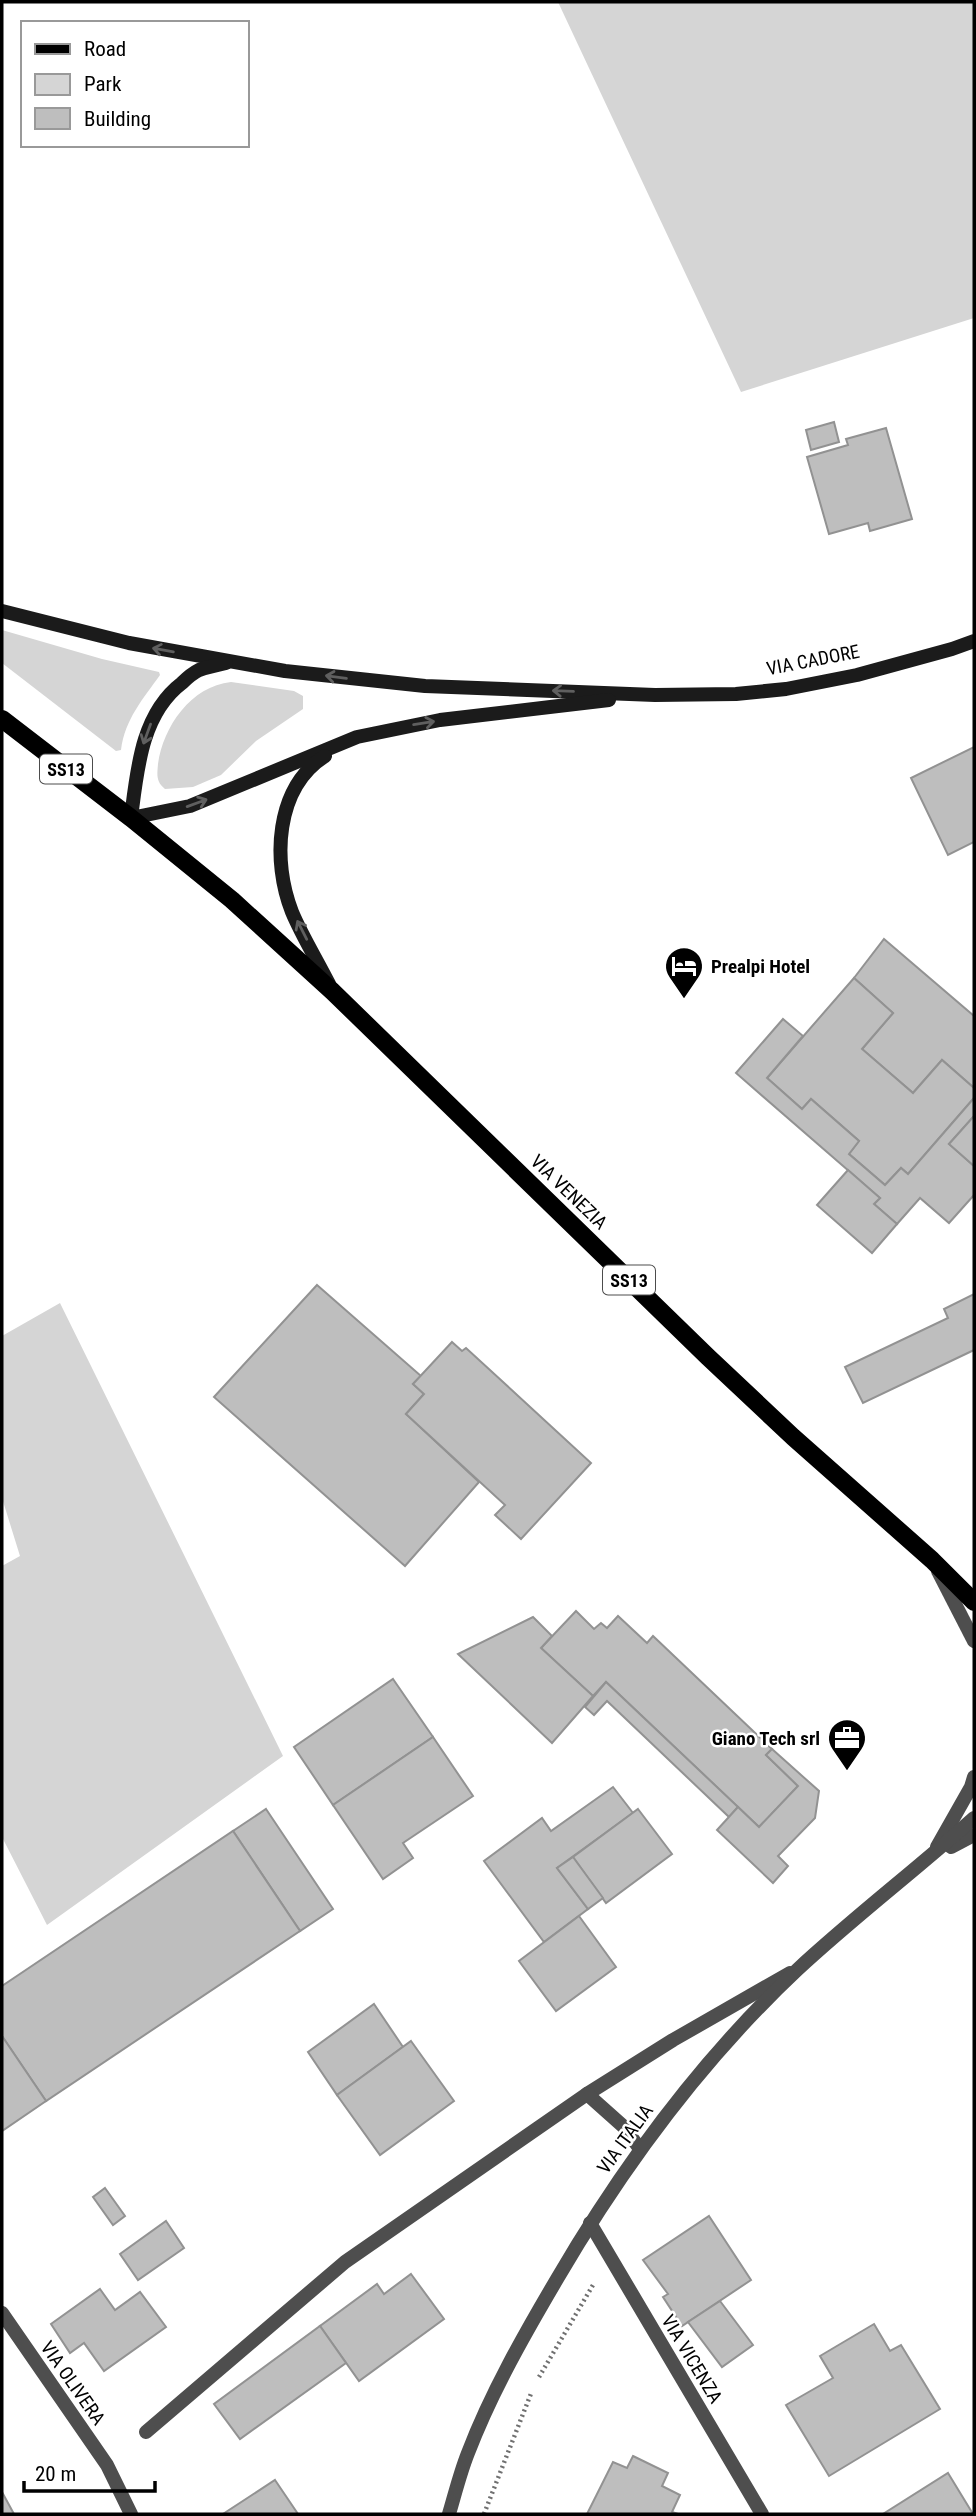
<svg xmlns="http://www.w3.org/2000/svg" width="976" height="2516" viewBox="0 0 976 2516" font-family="'Roboto Condensed',sans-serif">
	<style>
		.green { fill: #d5d5d5 }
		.building { fill: #bebebe; stroke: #929292; stroke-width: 2 }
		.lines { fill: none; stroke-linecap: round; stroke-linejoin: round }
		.path { stroke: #707070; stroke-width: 4.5; stroke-dasharray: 2 3.5; stroke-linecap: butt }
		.minor { stroke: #4e4e4e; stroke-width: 14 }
		.tertiary { stroke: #4e4e4e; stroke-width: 14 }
		.secondary { stroke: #1b1b1b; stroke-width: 14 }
		.primary { stroke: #000; stroke-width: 18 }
		.oneway { stroke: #5f5f5f }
		.labels { text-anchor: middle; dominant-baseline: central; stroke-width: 5; stroke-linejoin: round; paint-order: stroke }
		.shield { fill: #fff; stroke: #4c4c4c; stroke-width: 2 }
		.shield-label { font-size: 18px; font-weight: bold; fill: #000 }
		.street-label { font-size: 19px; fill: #000; stroke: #fff }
		.poi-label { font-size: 19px; font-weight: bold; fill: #000; stroke: #fff; text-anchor: start }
	</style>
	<rect width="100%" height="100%" fill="#fff"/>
	<!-- green -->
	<g class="green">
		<polygon points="558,2 974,2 974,318 741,392"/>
		<path d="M2,630l100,29 57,13 1,3c-17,24 -35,44 -39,75l-5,1 -114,-88z"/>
		<path d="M231,682l63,9 9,5v13l-47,32 -35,34 -28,12 -28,2c-9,-7 -8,-14 -7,-25 5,-37 33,-78 73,-82z"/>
		<polygon points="60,1303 283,1756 47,1925 2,1837 2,1566 20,1556 2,1498 2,1336"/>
	</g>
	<!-- building -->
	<g class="building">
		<polygon points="834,422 839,442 811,450 806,430"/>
		<polygon points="886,428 912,519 870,531 868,523 829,534 807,457 848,445 846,439"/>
		<polygon points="974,747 974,842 948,855 911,778"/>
		<polygon points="884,939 974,1016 974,1088 942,1060 913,1093 862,1049 893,1013 854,978"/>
		<polygon points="854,978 893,1013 862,1049 913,1093 942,1060 974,1088 974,1098 908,1174 901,1168 885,1185 849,1154 859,1141 811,1099 802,1109 767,1078"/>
		<polygon points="783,1019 803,1036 767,1078 802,1109 811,1099 859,1141 849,1154 885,1185 901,1168 908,1174 974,1098 974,1116 949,1144 974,1166 974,1195 949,1223 920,1198 897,1224 874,1204 880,1198 736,1073"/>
		<polygon points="974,1116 974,1166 949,1144"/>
		<polygon points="848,1170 880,1198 874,1204 897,1224 872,1253 817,1205"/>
		<polygon points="317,1285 421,1376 413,1384 424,1394 406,1414 479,1482 405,1566 214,1397"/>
		<polygon points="974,1294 974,1350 863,1403 845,1367 948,1318 944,1309"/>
		<polygon points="452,1342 462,1351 466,1348 591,1463 521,1539 495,1515 505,1505 406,1414 424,1394 413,1384"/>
		<polygon points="576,1611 594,1629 601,1623 607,1628 618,1616 647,1643 653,1636 772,1749 766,1755 798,1786 759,1827 606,1682 593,1696 541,1648"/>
		<polygon points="533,1617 552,1636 541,1648 593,1696 552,1743 458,1654"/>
		<polygon points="393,1679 433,1737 333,1805 294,1747"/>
		<polygon points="606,1682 738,1807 729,1817 607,1701 594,1715 585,1707"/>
		<polygon points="433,1737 473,1796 403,1843 413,1858 383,1879 333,1805"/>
		<polygon points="772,1749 819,1791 815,1818 778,1856 788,1866 773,1883 717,1830 738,1807 759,1827 798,1786 766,1755"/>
		<polygon points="613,1787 633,1813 557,1868 588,1909 544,1942 484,1861 542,1818 551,1831"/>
		<polygon points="266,1809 333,1909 300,1931 233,1831"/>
		<polygon points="638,1809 672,1854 606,1903 573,1857"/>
		<polygon points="233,1831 300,1931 46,2101 2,2036 2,1986"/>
		<polygon points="573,1857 603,1898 588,1909 557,1868"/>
		<polygon points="579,1916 616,1967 556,2011 519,1961"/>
		<polygon points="374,2004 403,2047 337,2095 308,2052"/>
		<polygon points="2,2036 46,2101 2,2131"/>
		<polygon points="411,2041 454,2101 380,2155 337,2095"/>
		<polygon points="105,2188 125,2216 113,2225 93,2197"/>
		<polygon points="709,2216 751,2280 682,2326 663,2297 668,2294 643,2260"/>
		<polygon points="166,2221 184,2248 138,2280 120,2254"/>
		<polygon points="411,2274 444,2319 359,2381 320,2326 377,2284 384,2294"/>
		<polygon points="100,2289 115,2310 140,2292 166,2327 104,2371 84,2343 70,2353 51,2324"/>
		<polygon points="720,2301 753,2345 722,2367 688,2322"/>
		<polygon points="874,2324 890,2351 901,2345 940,2409 829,2476 786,2405 833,2378 820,2356"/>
		<polygon points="320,2326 346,2363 240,2439 214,2404"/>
		<polygon points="633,2456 668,2473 662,2486 680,2495 672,2512 678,2514 587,2514 613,2462 627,2468"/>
		<polygon points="948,2473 973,2514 883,2514"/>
		<polygon points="275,2480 298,2514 223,2514"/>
		<polygon points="2,2492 14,2514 2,2514"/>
	</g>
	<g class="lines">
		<!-- path -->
		<g class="path">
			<polyline points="539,2377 593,2285"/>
			<polyline points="484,2514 532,2391"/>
		</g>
		<!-- minor -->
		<g class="minor">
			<polyline points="587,2094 673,2040 790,1973"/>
			<polyline points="590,2223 762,2514"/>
			<polyline points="2,2313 107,2465 131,2514"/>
			<polyline points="146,2432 345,2262 587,2094 624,2127 640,2149"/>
		</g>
		<!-- tertiary -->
		<g class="tertiary">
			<polyline points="938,1571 974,1641"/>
			<polyline points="937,1847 971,1787 974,1777"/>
			<polyline points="951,1847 974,1835"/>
			<path d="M449,2514c6,-20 11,-41 19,-61 23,-60 56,-118 89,-174 66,-113 144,-219 240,-309 57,-53 119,-100 177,-152"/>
		</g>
		<!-- secondary -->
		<g class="secondary">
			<polyline points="2,611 129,643 285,671 425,686 655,695 736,694 786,689 857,675 952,649 974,641"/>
			<path d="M226,663c-9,2 -18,4 -27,7 -6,3 -12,8 -17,13 -41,31 -45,88 -51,135l59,-12 167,-69 83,-17 169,-20"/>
			<path d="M325,756c-50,32 -53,105 -33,156 10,24 25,48 37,72"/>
		</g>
		<!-- primary -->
		<polyline class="primary" points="2,719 131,818 232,900 332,991 708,1357 793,1437 932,1560 974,1602"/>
	</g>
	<!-- one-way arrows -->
	<defs><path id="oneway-shaft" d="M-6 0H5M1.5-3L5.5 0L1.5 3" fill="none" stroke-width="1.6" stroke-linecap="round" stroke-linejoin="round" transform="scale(1.75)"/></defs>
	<g class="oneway">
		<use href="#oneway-shaft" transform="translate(163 650) rotate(-170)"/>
		<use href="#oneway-shaft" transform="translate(336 677) rotate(-173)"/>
		<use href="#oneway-shaft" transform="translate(563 691) rotate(-178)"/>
		<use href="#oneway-shaft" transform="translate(424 723) rotate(-9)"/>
		<use href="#oneway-shaft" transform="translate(147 734) rotate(110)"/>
		<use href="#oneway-shaft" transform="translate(197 803) rotate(-20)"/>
		<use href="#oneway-shaft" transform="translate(302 930) rotate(-117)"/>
	</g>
	<!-- icons -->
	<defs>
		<symbol id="hotel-pin" viewBox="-11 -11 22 30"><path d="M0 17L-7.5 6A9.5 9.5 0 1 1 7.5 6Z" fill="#000" stroke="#fff"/><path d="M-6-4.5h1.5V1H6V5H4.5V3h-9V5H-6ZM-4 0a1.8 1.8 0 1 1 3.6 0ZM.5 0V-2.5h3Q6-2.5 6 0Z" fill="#fff"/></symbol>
		<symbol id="office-pin" viewBox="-11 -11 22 30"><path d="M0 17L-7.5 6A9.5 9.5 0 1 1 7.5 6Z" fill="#000" stroke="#fff"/><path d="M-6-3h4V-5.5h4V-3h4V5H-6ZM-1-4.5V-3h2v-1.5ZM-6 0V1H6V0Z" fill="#fff"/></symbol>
	</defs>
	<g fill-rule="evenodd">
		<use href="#hotel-pin" x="662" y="944" width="44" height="60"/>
		<use href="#office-pin" x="825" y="1716" width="44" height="60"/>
	</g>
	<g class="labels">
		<!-- shield labels -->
		<g class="shield">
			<rect x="40" y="754.5" width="52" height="29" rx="5"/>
			<rect x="603" y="1265.5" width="52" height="29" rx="5"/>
		</g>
		<g class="shield-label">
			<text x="66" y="769">SS13</text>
			<text x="629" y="1280">SS13</text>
		</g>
		<!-- street labels -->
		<g class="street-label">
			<text transform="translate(813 660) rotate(-11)">VIA CADORE</text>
			<text transform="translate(569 1192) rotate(44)">VIA VENEZIA</text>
			<text transform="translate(625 2139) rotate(-54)">VIA ITALIA</text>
			<text transform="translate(692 2359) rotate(59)">VIA VICENZA</text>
			<text transform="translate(73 2383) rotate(55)">VIA OLIVERA</text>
		</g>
		<!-- poi labels -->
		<g class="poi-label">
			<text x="711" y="966">Prealpi Hotel</text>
			<text x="820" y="1738" text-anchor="end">Giano Tech srl</text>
		</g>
	</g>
	<!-- border -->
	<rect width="976" height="2516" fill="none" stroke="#000000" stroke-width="7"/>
	<!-- legend -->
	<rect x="21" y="21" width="228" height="126" fill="#ffffff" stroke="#999999" stroke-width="2"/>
	<rect x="35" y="44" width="35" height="10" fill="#000000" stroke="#999999" stroke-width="2"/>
	<text x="84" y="56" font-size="21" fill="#000000">Road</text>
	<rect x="35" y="74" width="35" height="21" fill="#d5d5d5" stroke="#999999" stroke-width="2"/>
	<text x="84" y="91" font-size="21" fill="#000000">Park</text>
	<rect x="35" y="108" width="35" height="21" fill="#bebebe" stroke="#999999" stroke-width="2"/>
	<text x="84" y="126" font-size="21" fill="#000000">Building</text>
	<!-- scale -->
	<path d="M24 2481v10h131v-10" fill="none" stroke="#000000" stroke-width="3.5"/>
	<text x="35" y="2481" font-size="21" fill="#000000" stroke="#ffffff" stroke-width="5" paint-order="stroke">20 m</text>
</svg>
